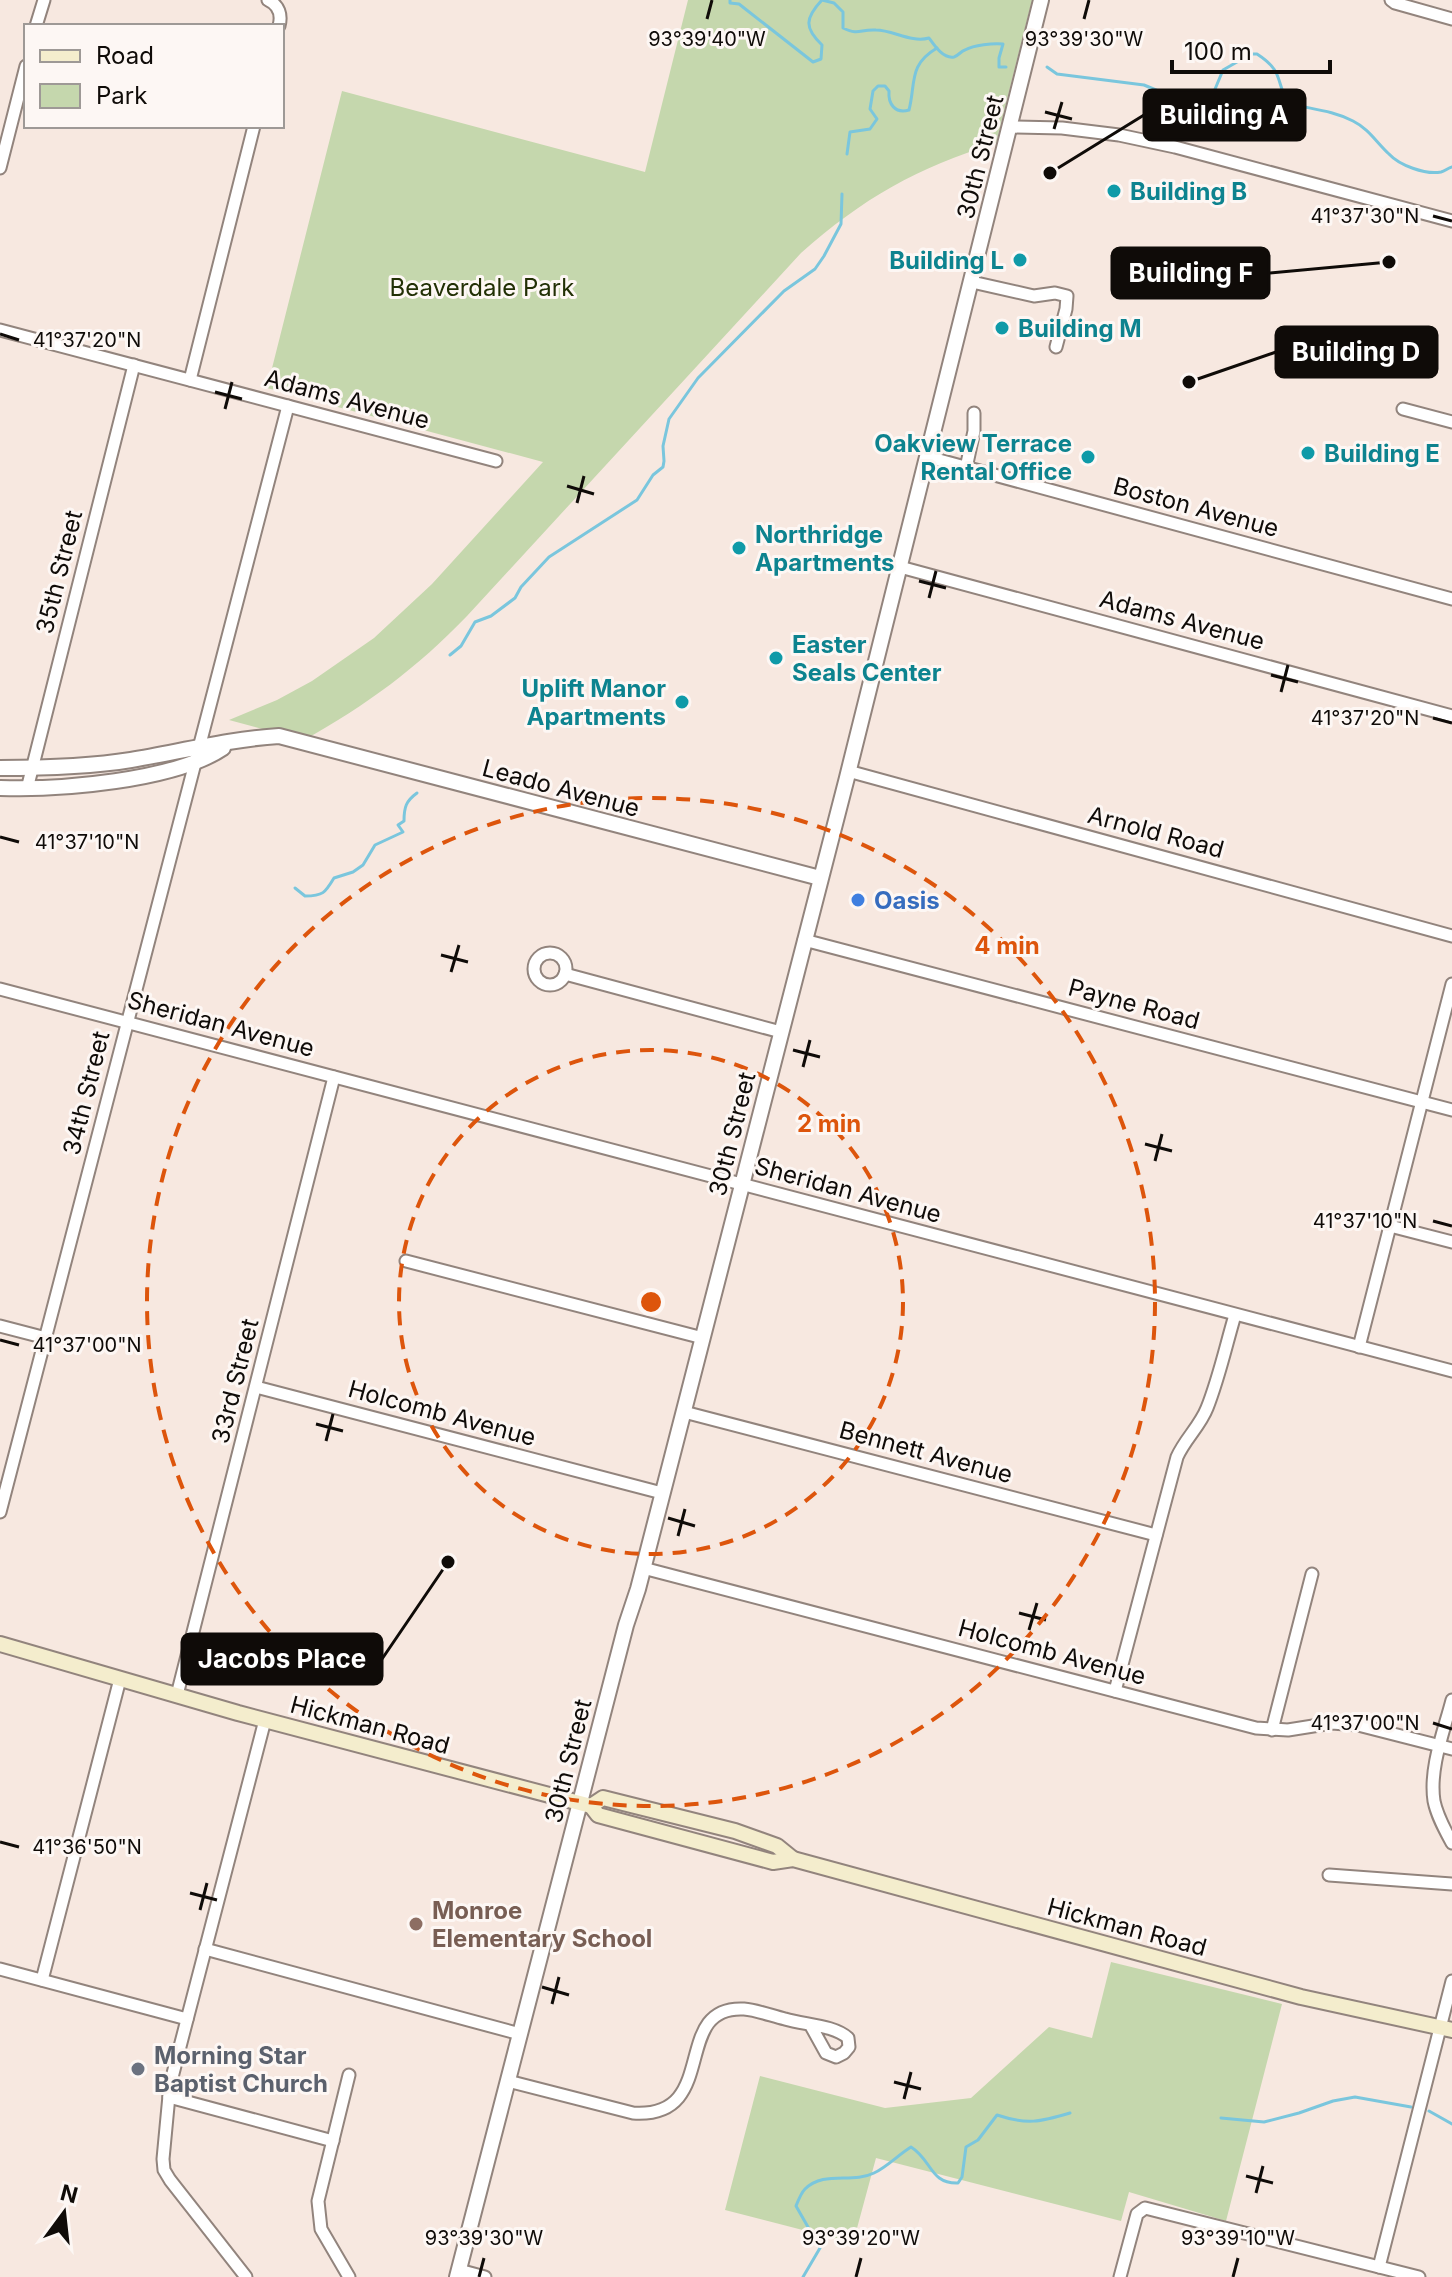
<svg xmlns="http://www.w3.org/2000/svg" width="1452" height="2277" viewBox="0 0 1452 2277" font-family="Inter,sans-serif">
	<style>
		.green { fill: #c5d7ad }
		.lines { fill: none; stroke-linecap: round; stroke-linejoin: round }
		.stream { stroke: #7ac6dd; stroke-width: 3 }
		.minor-casing { stroke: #92847d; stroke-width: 15 }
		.tertiary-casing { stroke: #92847d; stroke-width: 18 }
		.secondary-casing { stroke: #92847d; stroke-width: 18 }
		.minor { stroke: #fff; stroke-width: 11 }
		.tertiary { stroke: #fff; stroke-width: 14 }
		.secondary { stroke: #f4edcd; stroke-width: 14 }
		.ticks { fill: none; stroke: #0f0b08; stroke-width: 3 }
		.ring { fill: none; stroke: #dd550c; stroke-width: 4; stroke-dasharray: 14 10 }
		.culture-dot { fill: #0f9aa8; stroke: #fdf7f4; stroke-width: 3 }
		.shop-dot { fill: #3f7fe0; stroke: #fdf7f4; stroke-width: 3 }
		.education-dot { fill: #8d6e63; stroke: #fdf7f4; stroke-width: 3 }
		.worship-dot { fill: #6b7280; stroke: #fdf7f4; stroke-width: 3 }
		.labels { text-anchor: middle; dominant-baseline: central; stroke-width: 6; stroke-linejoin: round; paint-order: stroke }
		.street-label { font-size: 24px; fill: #0f0b08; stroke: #fdf7f4 }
		.culture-label { font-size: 24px; font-weight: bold; fill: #0d838f; stroke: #fdf7f4; text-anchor: start }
		.park-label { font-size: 24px; fill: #223005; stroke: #fdf7f4 }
		.shop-label { font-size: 24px; font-weight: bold; fill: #366cbe; stroke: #fdf7f4; text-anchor: start }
		.education-label { font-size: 24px; font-weight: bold; fill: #785e54; stroke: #fdf7f4; text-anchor: start }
		.worship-label { font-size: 24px; font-weight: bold; fill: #5b616d; stroke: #fdf7f4; text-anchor: start }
		.ticks-label { font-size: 20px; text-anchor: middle; fill: #0f0b08; stroke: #fdf7f4; stroke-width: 6; stroke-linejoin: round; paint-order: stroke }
		.centre { fill: #dd550c; stroke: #fdf7f4; stroke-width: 4 }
		.ring-label { font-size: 24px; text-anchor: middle; font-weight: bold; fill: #dd550c; stroke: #fdf7f4; stroke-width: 6; stroke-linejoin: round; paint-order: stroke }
		.leader { fill: none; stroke: #0f0b08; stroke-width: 3 }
		.callout-dot { fill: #0f0b08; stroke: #fdf7f4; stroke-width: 3 }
		.callout { fill: #0f0b08; stroke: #0f0b08; stroke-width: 3 }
		.callout-label { font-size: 26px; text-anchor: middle; font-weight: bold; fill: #fff }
	</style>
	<rect width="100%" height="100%" fill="#f7e8e0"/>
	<!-- green -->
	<g class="green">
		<path d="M688,0h344l-36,143c-79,25 -133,55 -195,110l-334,363c-50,52 -100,89 -163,124l-75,-20 48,-20 35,-19 62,-43 58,-54 111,-122 -276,-74 75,-297 303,81z"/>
		<polygon points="1111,1962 1282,2004 1226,2221 1129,2192 1121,2221 876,2158 853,2243 725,2210 760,2076 885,2108 971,2098 1049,2027 1092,2038"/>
	</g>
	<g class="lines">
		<!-- stream -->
		<g class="stream">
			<path d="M730,0v3l9,1 74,58 8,-3 1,-14c-18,-17 -17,-27 0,-45l12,3 9,9v16c17,8 16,1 33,2 17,0 35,13 53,8 5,7 14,21 25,19 4,-1 7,-6 11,-7 9,-5 28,-7 38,-6l-4,14v9h7"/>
			<path d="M1047,67l10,7 87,11 41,17 13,2 15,-10 10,-24 28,-16h6c26,17 19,25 30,49 22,6 45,7 66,18 16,8 23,21 36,33 10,11 36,21 52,18 4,-1 7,-4 11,-5"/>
			<path d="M847,154l3,-22 20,-3 7,-10 -7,-10 3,-18 5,-5h7l4,5c-1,13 6,23 20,19 7,-27 -1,-45 28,-62"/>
			<polyline points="450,655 461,646 475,622 491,616 515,598 521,587 549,557 637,500 653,475 663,467 664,461 663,446 669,419 698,378 784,291 815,269 824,256 841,224 842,194"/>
			<path d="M295,888l10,8c18,0 20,-3 29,-18l19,-6 10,-7 12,-20 28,-13 -5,-7 6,-4c0,-14 2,-20 13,-28"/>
			<polyline points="1429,2111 1452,2124"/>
			<polyline points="1221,2118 1264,2122 1299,2113 1333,2101 1355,2097 1411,2107"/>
			<path d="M803,2277l17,-29 -24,-42c2,-5 5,-13 9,-17 19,-19 47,-5 69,-16 13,-6 24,-18 37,-26 21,13 19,37 47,36l4,-6 4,-30 12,-7 19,-25c30,10 43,7 73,-2"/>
		</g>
		<defs>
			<g id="minor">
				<path d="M268,0c11,5 14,15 11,26"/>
				<polyline points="1391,0 1395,3 1452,19"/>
				<polyline points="36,26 44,0"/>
				<polyline points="1010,127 1062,128 1119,135 1175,147 1452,221"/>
				<polyline points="0,168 26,66"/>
				<polyline points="972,282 1034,296 1055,293 1067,296 1066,309 1056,347"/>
				<polyline points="0,330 496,461"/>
				<polyline points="190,380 254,126"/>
				<polyline points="1403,409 1452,422"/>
				<polyline points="928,457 1452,599"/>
				<polyline points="966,468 974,431 974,413"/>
				<polyline points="900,567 1452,716"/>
				<polyline points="848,771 1452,936"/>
				<polyline points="27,789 134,365"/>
				<polyline points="804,940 1452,1110"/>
				<circle cx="550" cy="969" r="16"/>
				<polyline points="565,974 781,1032"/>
				<polyline points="0,989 1452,1371"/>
				<polyline points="1390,1226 1452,1242"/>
				<polyline points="406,1261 703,1338"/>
				<polyline points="0,1326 46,1338"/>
				<polyline points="1359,1347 1452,984"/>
				<polyline points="256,1387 662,1493"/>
				<polyline points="684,1412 1156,1535"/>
				<polyline points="0,1512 288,406"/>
				<polyline points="643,1568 1256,1728 1288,1730 1332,1723 1358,1725 1452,1749"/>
				<path d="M1115,1691l62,-234c8,-18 23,-31 30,-49 12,-30 19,-63 28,-93"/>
				<polyline points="177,1695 334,1077"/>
				<path d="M1452,1700c-8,31 -23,68 -18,101 3,15 11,29 18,42"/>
				<polyline points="1272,1730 1312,1574"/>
				<polyline points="1329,1875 1452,1884"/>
				<polyline points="205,1949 520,2034"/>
				<polyline points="0,1969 187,2019"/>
				<polyline points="42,1980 120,1679"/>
				<polyline points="349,2075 318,2201 321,2229 349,2277"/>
				<path d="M508,2081l125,32c89,6 36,-108 111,-104 13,1 28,7 41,10 20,6 49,6 63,19l1,9 -5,6 -8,4 -10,-4 -15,-27"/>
				<polyline points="169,2097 333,2141"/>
				<polyline points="1379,2267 1452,1981"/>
				<polyline points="459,2270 485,2277"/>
				<polyline points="246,2277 170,2180 164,2170 163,2159 170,2085 265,1720"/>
				<polyline points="1120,2277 1137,2214 1145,2208 1419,2277"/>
			</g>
			<g id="tertiary">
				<path d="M0,768c43,0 88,-1 131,-8 48,-8 99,-21 148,-24l541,142"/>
				<path d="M0,788c59,2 174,-7 223,-40"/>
				<path d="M457,2277l169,-652 12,-36c138,-529 273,-1058 403,-1589"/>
			</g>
			<g id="secondary">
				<polyline points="0,1644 238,1713 591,1806 598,1815 773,1862 793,1859 1301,1997 1452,2030"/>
				<polyline points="591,1806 603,1798 735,1831 777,1846 793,1859"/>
			</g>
		</defs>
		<!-- minor casing -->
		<use href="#minor" class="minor-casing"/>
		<!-- tertiary casing -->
		<use href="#tertiary" class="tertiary-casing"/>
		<!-- secondary casing -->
		<use href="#secondary" class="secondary-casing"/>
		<!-- minor -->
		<use href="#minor" class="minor"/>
		<!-- tertiary -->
		<use href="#tertiary" class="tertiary"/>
		<!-- secondary -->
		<use href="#secondary" class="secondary"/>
	</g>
	<!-- ticks -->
	<path class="ticks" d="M707,19l5,-19M1084,19l5,-19M1045,112l27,7M1054,129l8,-27M1433,216l19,5M0,334l19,6M215,392l27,7M225,409l7,-27M567,486l27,8M577,503l7,-27M919,581l27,7M929,598l7,-27M1271,675l27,7M1281,692l7,-27M1433,718l19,5M0,837l19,5M441,955l27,7M451,972l8,-27M793,1050l27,7M803,1067l7,-27M1145,1144l27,7M1155,1161l7,-27M1433,1221l19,5M0,1340l19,5M316,1424l27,7M326,1441l7,-27M668,1518l27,8M678,1536l7,-27M1019,1613l27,7M1029,1630l8,-27M1433,1723l19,6M0,1842l19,5M190,1893l27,7M200,1910l7,-27M542,1987l27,8M552,2004l7,-27M894,2082l27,7M904,2099l7,-27M1246,2176l27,7M1256,2193l7,-27M479,2277l5,-19M856,2277l5,-19M1233,2277l5,-19"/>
	<!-- distance rings -->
	<g class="ring">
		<circle cx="651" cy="1302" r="252"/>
		<circle cx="651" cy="1302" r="504"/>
	</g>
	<!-- markers -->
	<g class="culture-dot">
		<circle cx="1114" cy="191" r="8"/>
		<circle cx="1020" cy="260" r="8"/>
		<circle cx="1002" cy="328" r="8"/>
		<circle cx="1308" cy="453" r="8"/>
		<circle cx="1088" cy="457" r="8"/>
		<circle cx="739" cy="548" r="8"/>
		<circle cx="776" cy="658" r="8"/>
		<circle cx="682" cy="702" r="8"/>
	</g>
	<circle class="shop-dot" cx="858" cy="900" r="8"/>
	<circle class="education-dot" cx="416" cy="1924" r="8"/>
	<circle class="worship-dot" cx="138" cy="2069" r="8"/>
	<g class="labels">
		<!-- street labels -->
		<g class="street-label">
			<text transform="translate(980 157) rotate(-76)">30th Street</text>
			<text transform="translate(347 399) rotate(15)">Adams Avenue</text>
			<text transform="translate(1196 507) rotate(15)">Boston Avenue</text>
			<text transform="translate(59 572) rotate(-76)">35th Street</text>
			<text transform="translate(1182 620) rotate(15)">Adams Avenue</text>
			<text transform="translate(561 788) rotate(15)">Leado Avenue</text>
			<text transform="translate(1156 832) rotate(15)">Arnold Road</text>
			<text transform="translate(1134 1004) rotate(15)">Payne Road</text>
			<text transform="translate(221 1024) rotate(15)">Sheridan Avenue</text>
			<text transform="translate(86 1093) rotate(-76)">34th Street</text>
			<text transform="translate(732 1134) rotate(-76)">30th Street</text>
			<text transform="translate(848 1190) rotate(15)">Sheridan Avenue</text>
			<text transform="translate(235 1381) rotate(-76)">33rd Street</text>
			<text transform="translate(442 1413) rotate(15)">Holcomb Avenue</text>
			<text transform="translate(926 1452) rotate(15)">Bennett Avenue</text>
			<text transform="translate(1052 1652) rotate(15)">Holcomb Avenue</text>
			<text transform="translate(370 1725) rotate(15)">Hickman Road</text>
			<text transform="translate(568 1761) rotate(-76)">30th Street</text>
			<text transform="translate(1127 1927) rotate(15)">Hickman Road</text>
		</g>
		<!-- culture labels -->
		<g class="culture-label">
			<text x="1130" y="191">Building B</text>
			<text x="1004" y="260" text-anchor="end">Building L</text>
			<text x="1018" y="328">Building M</text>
			<text x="1072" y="443" text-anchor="end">Oakview Terrace<tspan x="1072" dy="28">Rental Office</tspan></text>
			<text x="1324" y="453">Building E</text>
			<text x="755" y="534">Northridge<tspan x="755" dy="28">Apartments</tspan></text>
			<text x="792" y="644">Easter<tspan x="792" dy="28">Seals Center</tspan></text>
			<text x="666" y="688" text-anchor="end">Uplift Manor<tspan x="666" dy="28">Apartments</tspan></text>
		</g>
		<!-- park labels -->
		<g class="park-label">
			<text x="482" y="287">Beaverdale Park</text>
		</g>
		<!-- shop labels -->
		<g class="shop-label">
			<text x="874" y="900">Oasis</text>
		</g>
		<!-- education labels -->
		<g class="education-label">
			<text x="432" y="1910">Monroe<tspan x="432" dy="28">Elementary School</tspan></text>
		</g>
		<!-- worship labels -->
		<g class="worship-label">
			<text x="154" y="2055">Morning Star<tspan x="154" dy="28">Baptist Church</tspan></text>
		</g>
	</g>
	<g class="ticks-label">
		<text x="707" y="46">93°39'40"W</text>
		<text x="1084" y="46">93°39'30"W</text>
		<text x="1365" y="223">41°37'30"N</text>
		<text x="87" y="347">41°37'20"N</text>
		<text x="1365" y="725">41°37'20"N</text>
		<text x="87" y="849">41°37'10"N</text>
		<text x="1365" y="1228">41°37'10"N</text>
		<text x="87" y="1352">41°37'00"N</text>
		<text x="1365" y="1730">41°37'00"N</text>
		<text x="87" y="1854">41°36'50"N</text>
		<text x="484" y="2245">93°39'30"W</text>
		<text x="861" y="2245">93°39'20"W</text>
		<text x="1238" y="2245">93°39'10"W</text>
	</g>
	<circle cx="651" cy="1302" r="12" class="centre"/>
	<g class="ring-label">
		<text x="1007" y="954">4 min</text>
		<text x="829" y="1132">2 min</text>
	</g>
	<!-- callouts -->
	<path class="leader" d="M1050 173L1144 115M1389 262L1269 273M1189 382L1276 352M448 1562L382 1659"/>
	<g class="callout-dot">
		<circle cx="1050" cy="173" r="8"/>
		<circle cx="1389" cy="262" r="8"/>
		<circle cx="1189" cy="382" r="8"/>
		<circle cx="448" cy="1562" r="8"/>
	</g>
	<g class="callout">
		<rect x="1144" y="90" width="161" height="50" rx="8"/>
		<rect x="1112" y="248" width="157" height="50" rx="8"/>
		<rect x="1276" y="327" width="161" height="50" rx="8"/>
		<rect x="182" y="1634" width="200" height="50" rx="8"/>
	</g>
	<g class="callout-label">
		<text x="1224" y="124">Building A</text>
		<text x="1191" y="282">Building F</text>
		<text x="1356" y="361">Building D</text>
		<text x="282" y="1668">Jacobs Place</text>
	</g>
	<!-- legend -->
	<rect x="24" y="24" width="260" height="104" fill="#fdf7f4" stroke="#9e9996" stroke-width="2"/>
	<rect x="40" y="50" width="40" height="12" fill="#f4edcd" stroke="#9e9996" stroke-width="2"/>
	<text x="96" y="64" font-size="24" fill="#0f0b08">Road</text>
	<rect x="40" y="84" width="40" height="24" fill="#c5d7ad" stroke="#9e9996" stroke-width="2"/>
	<text x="96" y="104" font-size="24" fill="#0f0b08">Park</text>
	<!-- north arrow -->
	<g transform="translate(64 2213) rotate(15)" stroke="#fdf7f4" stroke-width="6" paint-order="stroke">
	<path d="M0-6L14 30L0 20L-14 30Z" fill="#0f0b08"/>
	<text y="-12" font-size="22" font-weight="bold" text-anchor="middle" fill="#0f0b08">N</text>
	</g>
	<!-- scale -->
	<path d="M1172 60v12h158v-12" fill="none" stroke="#0f0b08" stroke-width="4"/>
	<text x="1184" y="60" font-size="24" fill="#0f0b08" stroke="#fdf7f4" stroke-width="6" paint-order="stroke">100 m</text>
</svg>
